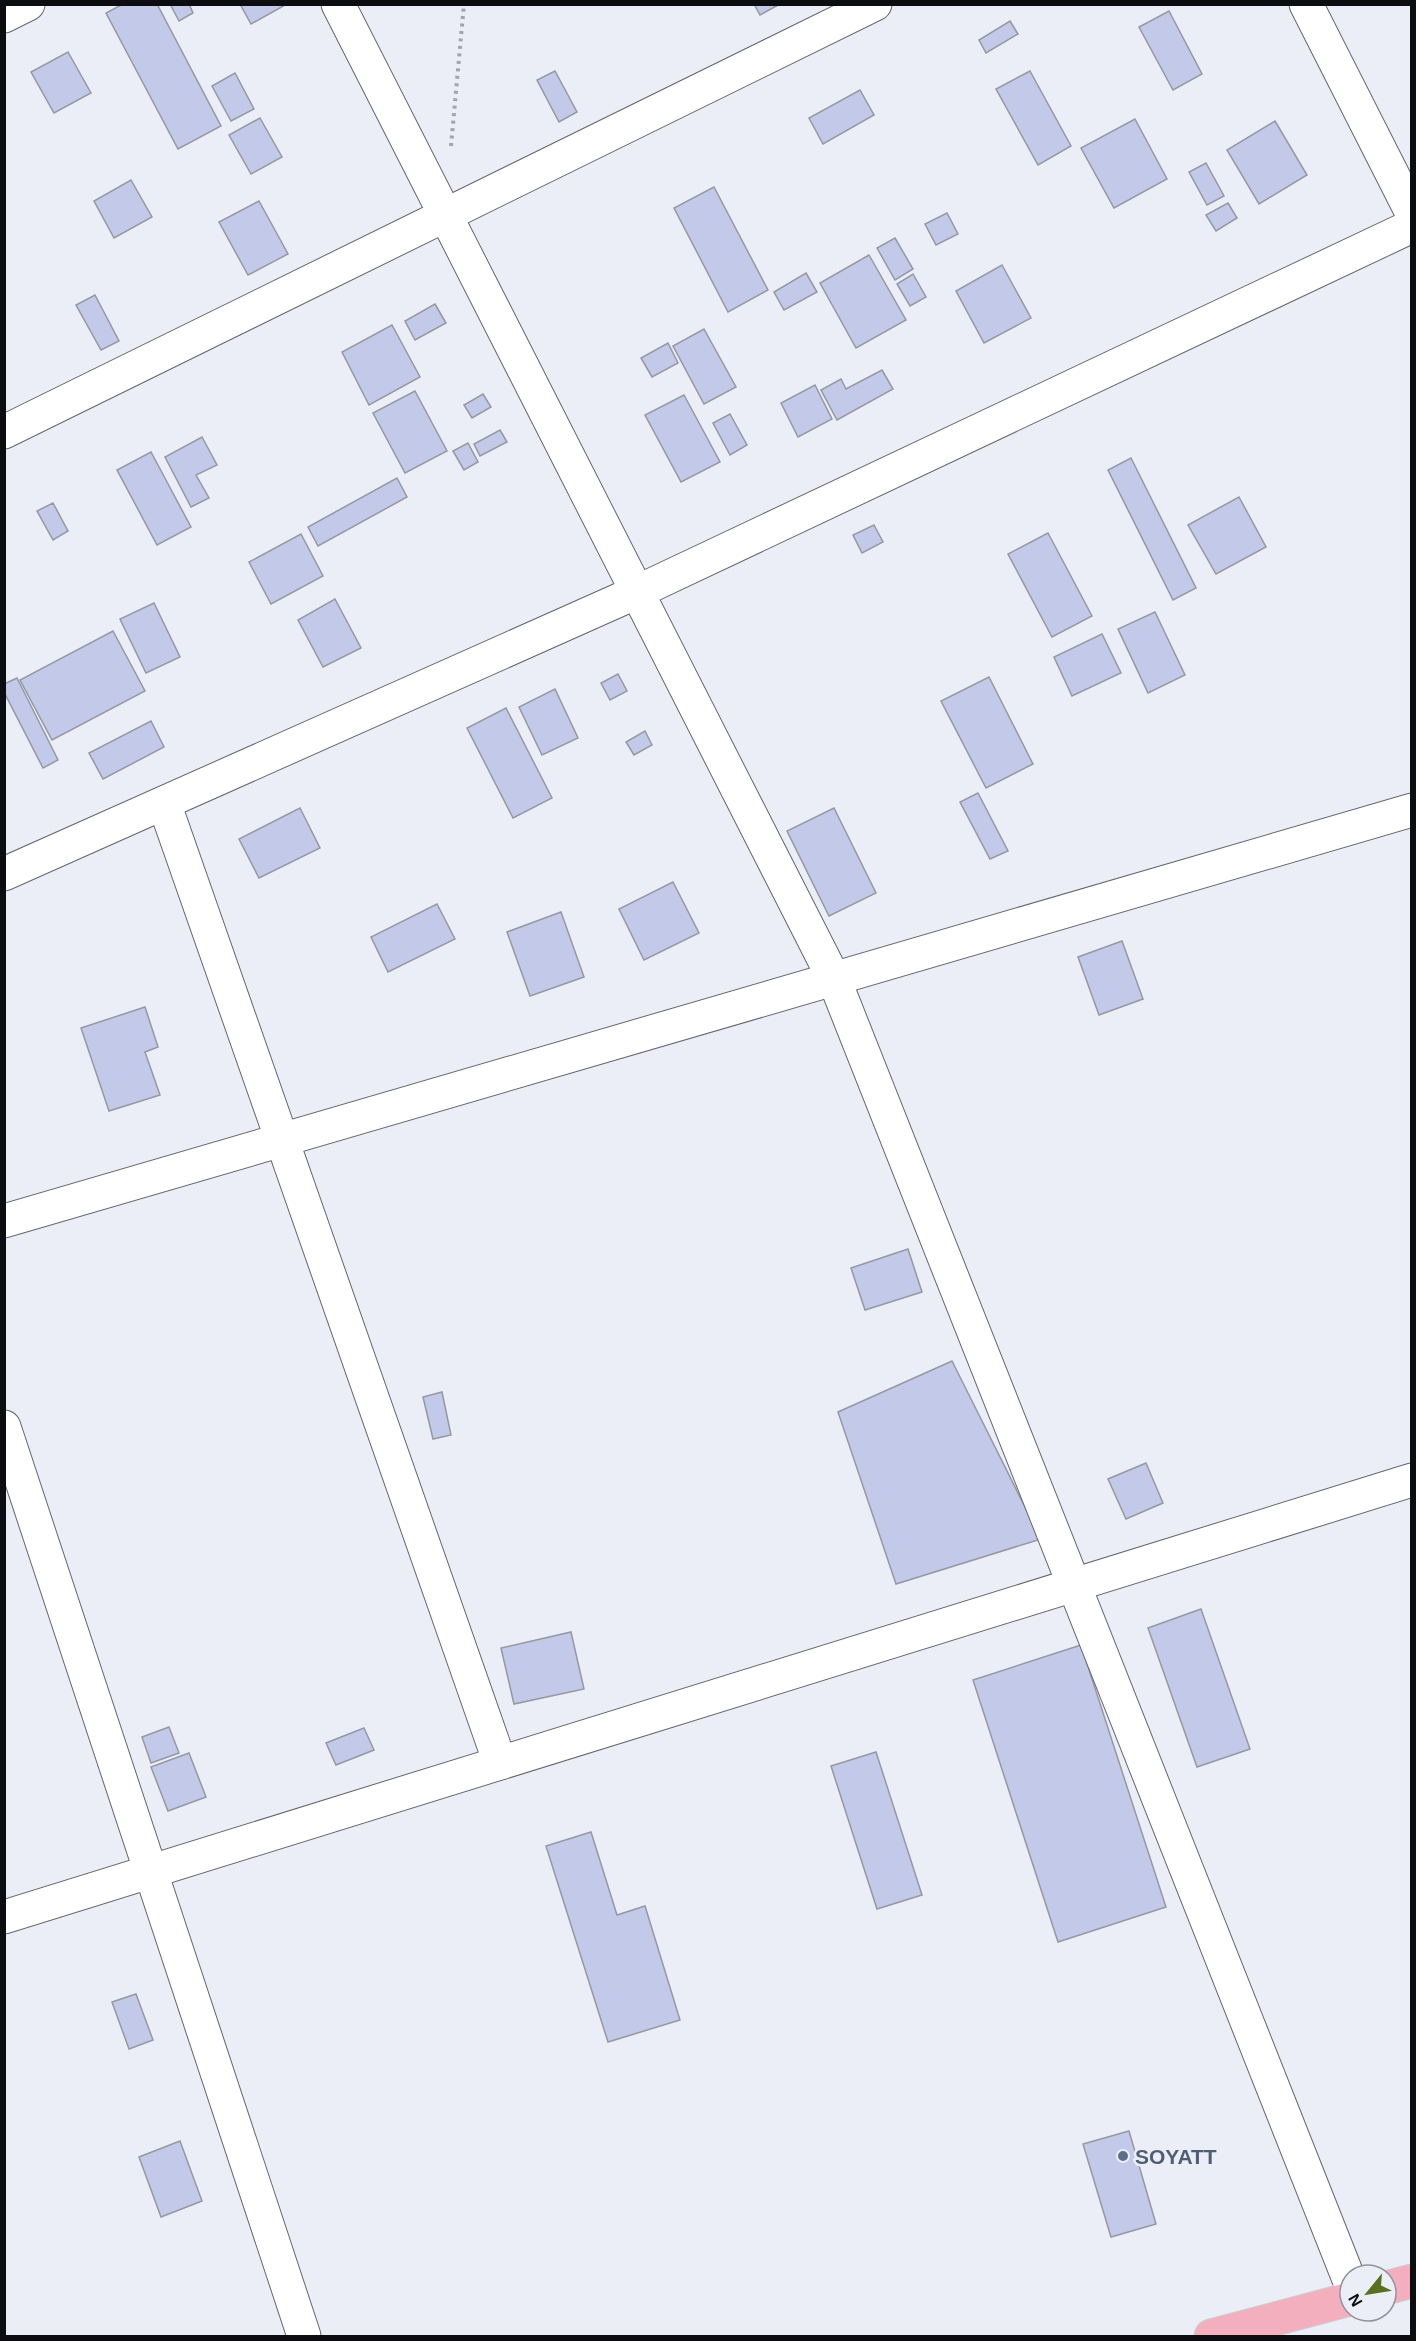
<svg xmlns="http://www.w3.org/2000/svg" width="1416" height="2341" viewBox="0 0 1416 2341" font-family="Arial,sans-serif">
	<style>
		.building { fill: #c3c9e9; stroke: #9698a1; stroke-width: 1.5 }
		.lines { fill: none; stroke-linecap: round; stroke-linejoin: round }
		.minor-casing { stroke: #65666e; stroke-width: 35 }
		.major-casing { stroke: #cecfcf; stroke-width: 35 }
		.path { stroke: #a2a4ab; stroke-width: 4; stroke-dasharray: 3 4.5; stroke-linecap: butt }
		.minor { stroke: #fff; stroke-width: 33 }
		.major { stroke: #f4afbe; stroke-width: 33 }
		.service-dot { fill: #5c6f8a; stroke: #eceef7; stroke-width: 2 }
		.labels { text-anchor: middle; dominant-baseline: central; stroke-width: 5; stroke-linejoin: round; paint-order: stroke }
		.service-label { font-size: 21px; font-weight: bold; fill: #4e5e75; stroke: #eceef7; text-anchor: start }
	</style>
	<rect width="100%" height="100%" fill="#eceef7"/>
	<!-- building -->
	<g class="building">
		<polygon points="123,4 157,4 221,126 178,149 106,13"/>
		<polygon points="170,4 189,4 193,13 179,21"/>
		<polygon points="240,4 287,4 251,24"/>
		<polygon points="754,4 780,4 760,15"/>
		<polygon points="1169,11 1202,74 1173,90 1139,27"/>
		<polygon points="1010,21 1018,34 986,53 979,40"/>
		<polygon points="68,52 91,93 54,113 31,72"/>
		<polygon points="555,71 577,112 559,122 537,80"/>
		<polygon points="1030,71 1071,146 1038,165 996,89"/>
		<polygon points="235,73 254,109 231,121 212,86"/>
		<polygon points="860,90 874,115 823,144 809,118"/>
		<polygon points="260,118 282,157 251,174 229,135"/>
		<polygon points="1135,119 1167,179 1114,208 1081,148"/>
		<polygon points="1275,121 1307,175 1259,204 1227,150"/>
		<polygon points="1206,163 1224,196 1207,205 1189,172"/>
		<polygon points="131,180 152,217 114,238 94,201"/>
		<polygon points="714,187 768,290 728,312 674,208"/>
		<polygon points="259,201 288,254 248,275 219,222"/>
		<polygon points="1228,203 1237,218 1216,231 1206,215"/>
		<polygon points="947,213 958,234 936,245 925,224"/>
		<polygon points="895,238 913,269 895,280 877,248"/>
		<polygon points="869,255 906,320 856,348 820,283"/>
		<polygon points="1002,265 1031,318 984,343 956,291"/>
		<polygon points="806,273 817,292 784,310 774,292"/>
		<polygon points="913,274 926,297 910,306 897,284"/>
		<polygon points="95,295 119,341 101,350 76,305"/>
		<polygon points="435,304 446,323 415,340 405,321"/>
		<polygon points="392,325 420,377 369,405 342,352"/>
		<polygon points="704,329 736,387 704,404 673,346"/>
		<polygon points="668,343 678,363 652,377 641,358"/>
		<polygon points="882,370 893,389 837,420 821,390 841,379 846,389"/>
		<polygon points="815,385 832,419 798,437 781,403"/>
		<polygon points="415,391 447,451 405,473 373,413"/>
		<polygon points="483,394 491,407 472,418 464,405"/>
		<polygon points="684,395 720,462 681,482 645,415"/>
		<polygon points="730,414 747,445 730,455 713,423"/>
		<polygon points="500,430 507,442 480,456 474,444"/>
		<polygon points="202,437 217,465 196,475 209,498 191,507 165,457"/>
		<polygon points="468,443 478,462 464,470 453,451"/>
		<polygon points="151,452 191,527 157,545 117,470"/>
		<polygon points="1131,458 1196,588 1173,600 1108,470"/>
		<polygon points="397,478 407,497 318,546 308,527"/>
		<polygon points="1239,497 1266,547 1216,574 1188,525"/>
		<polygon points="53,503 68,531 53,540 37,511"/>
		<polygon points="874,525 883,542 862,553 853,535"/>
		<polygon points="1048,533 1092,616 1052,637 1008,554"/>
		<polygon points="301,534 323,576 271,604 249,562"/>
		<polygon points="335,599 361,648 323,667 298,620"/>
		<polygon points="154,603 180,657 146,673 120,619"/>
		<polygon points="1155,612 1185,675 1148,693 1118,629"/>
		<polygon points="113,631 145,691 52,740 20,680"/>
		<polygon points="1102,634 1121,673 1072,696 1054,657"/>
		<polygon points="618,674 627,691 610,700 601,683"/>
		<polygon points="989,677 1033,764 986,788 941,701"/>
		<polygon points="17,678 58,760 43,768 4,692 4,684"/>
		<polygon points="555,689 578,738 542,755 519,707"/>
		<polygon points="506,708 552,798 513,818 467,728"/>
		<polygon points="151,721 164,747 103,779 89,753"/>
		<polygon points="645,731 652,745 634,755 626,742"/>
		<polygon points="978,793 1008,851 990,859 960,802"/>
		<polygon points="300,808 320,848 259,878 239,839"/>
		<polygon points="834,808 876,893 829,916 787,831"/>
		<polygon points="673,882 699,933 644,960 619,909"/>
		<polygon points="437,904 455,939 388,972 371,937"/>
		<polygon points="561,912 584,977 530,996 507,932"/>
		<polygon points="1122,941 1143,999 1099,1015 1078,957"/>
		<polygon points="145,1007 158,1047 145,1052 160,1095 109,1111 81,1028"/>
		<polygon points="908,1249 922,1292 865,1310 851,1268"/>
		<polygon points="952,1361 1041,1539 896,1584 838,1412"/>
		<polygon points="442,1392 451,1435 433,1439 423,1397"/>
		<polygon points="1146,1463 1163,1503 1126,1519 1108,1479"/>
		<polygon points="1201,1609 1250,1749 1197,1767 1148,1628"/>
		<polygon points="571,1632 584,1689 514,1704 501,1648"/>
		<polygon points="1081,1645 1166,1907 1058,1942 973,1680"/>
		<polygon points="169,1727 179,1753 151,1763 142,1737"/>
		<polygon points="364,1728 374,1750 336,1765 326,1743"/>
		<polygon points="876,1752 922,1895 877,1909 831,1766"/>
		<polygon points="189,1753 206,1797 168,1811 151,1767"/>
		<polygon points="591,1832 617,1915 645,1906 680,2020 608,2042 546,1846"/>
		<polygon points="136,1994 153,2040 129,2049 112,2002"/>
		<polygon points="1129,2131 1156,2224 1111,2237 1083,2144"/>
		<polygon points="180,2141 202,2201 161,2217 139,2157"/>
	</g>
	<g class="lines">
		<defs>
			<g id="minor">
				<polyline points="338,4 834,979 1350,2282"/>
				<polyline points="1306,4 1412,213"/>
				<polyline points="4,16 28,4"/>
				<polyline points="4,432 875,4"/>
				<polyline points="164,803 500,1763"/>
				<polyline points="4,874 637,592 1412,226"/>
				<polyline points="4,1221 1412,810"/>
				<polyline points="4,1427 304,2336"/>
				<polyline points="4,1917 1412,1480"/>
			</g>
			<g id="major">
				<polyline points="1386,2288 1412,2281"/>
				<polyline points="1211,2336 1350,2299"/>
			</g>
		</defs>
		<!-- minor casing -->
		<use href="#minor" class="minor-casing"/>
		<!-- major casing -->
		<use href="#major" class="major-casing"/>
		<!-- path -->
		<polyline class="path" points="451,146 464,4"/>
		<!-- minor -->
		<use href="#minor" class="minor"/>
		<!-- major -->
		<use href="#major" class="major"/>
	</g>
	<!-- markers -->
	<circle class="service-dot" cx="1123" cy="2156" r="6"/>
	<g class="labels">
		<!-- service labels -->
		<g class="service-label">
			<text x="1135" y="2156">SOYATT</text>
		</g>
	</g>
	<!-- border -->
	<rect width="1416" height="2341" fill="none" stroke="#0c0d10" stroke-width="12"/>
	<!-- north arrow -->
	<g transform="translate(1368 2293) rotate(240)"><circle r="28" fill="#eceef7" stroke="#92949b" stroke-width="1.5"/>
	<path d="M0-4.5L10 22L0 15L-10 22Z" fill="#597021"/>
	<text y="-9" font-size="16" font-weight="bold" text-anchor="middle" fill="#0c0d10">N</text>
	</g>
</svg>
